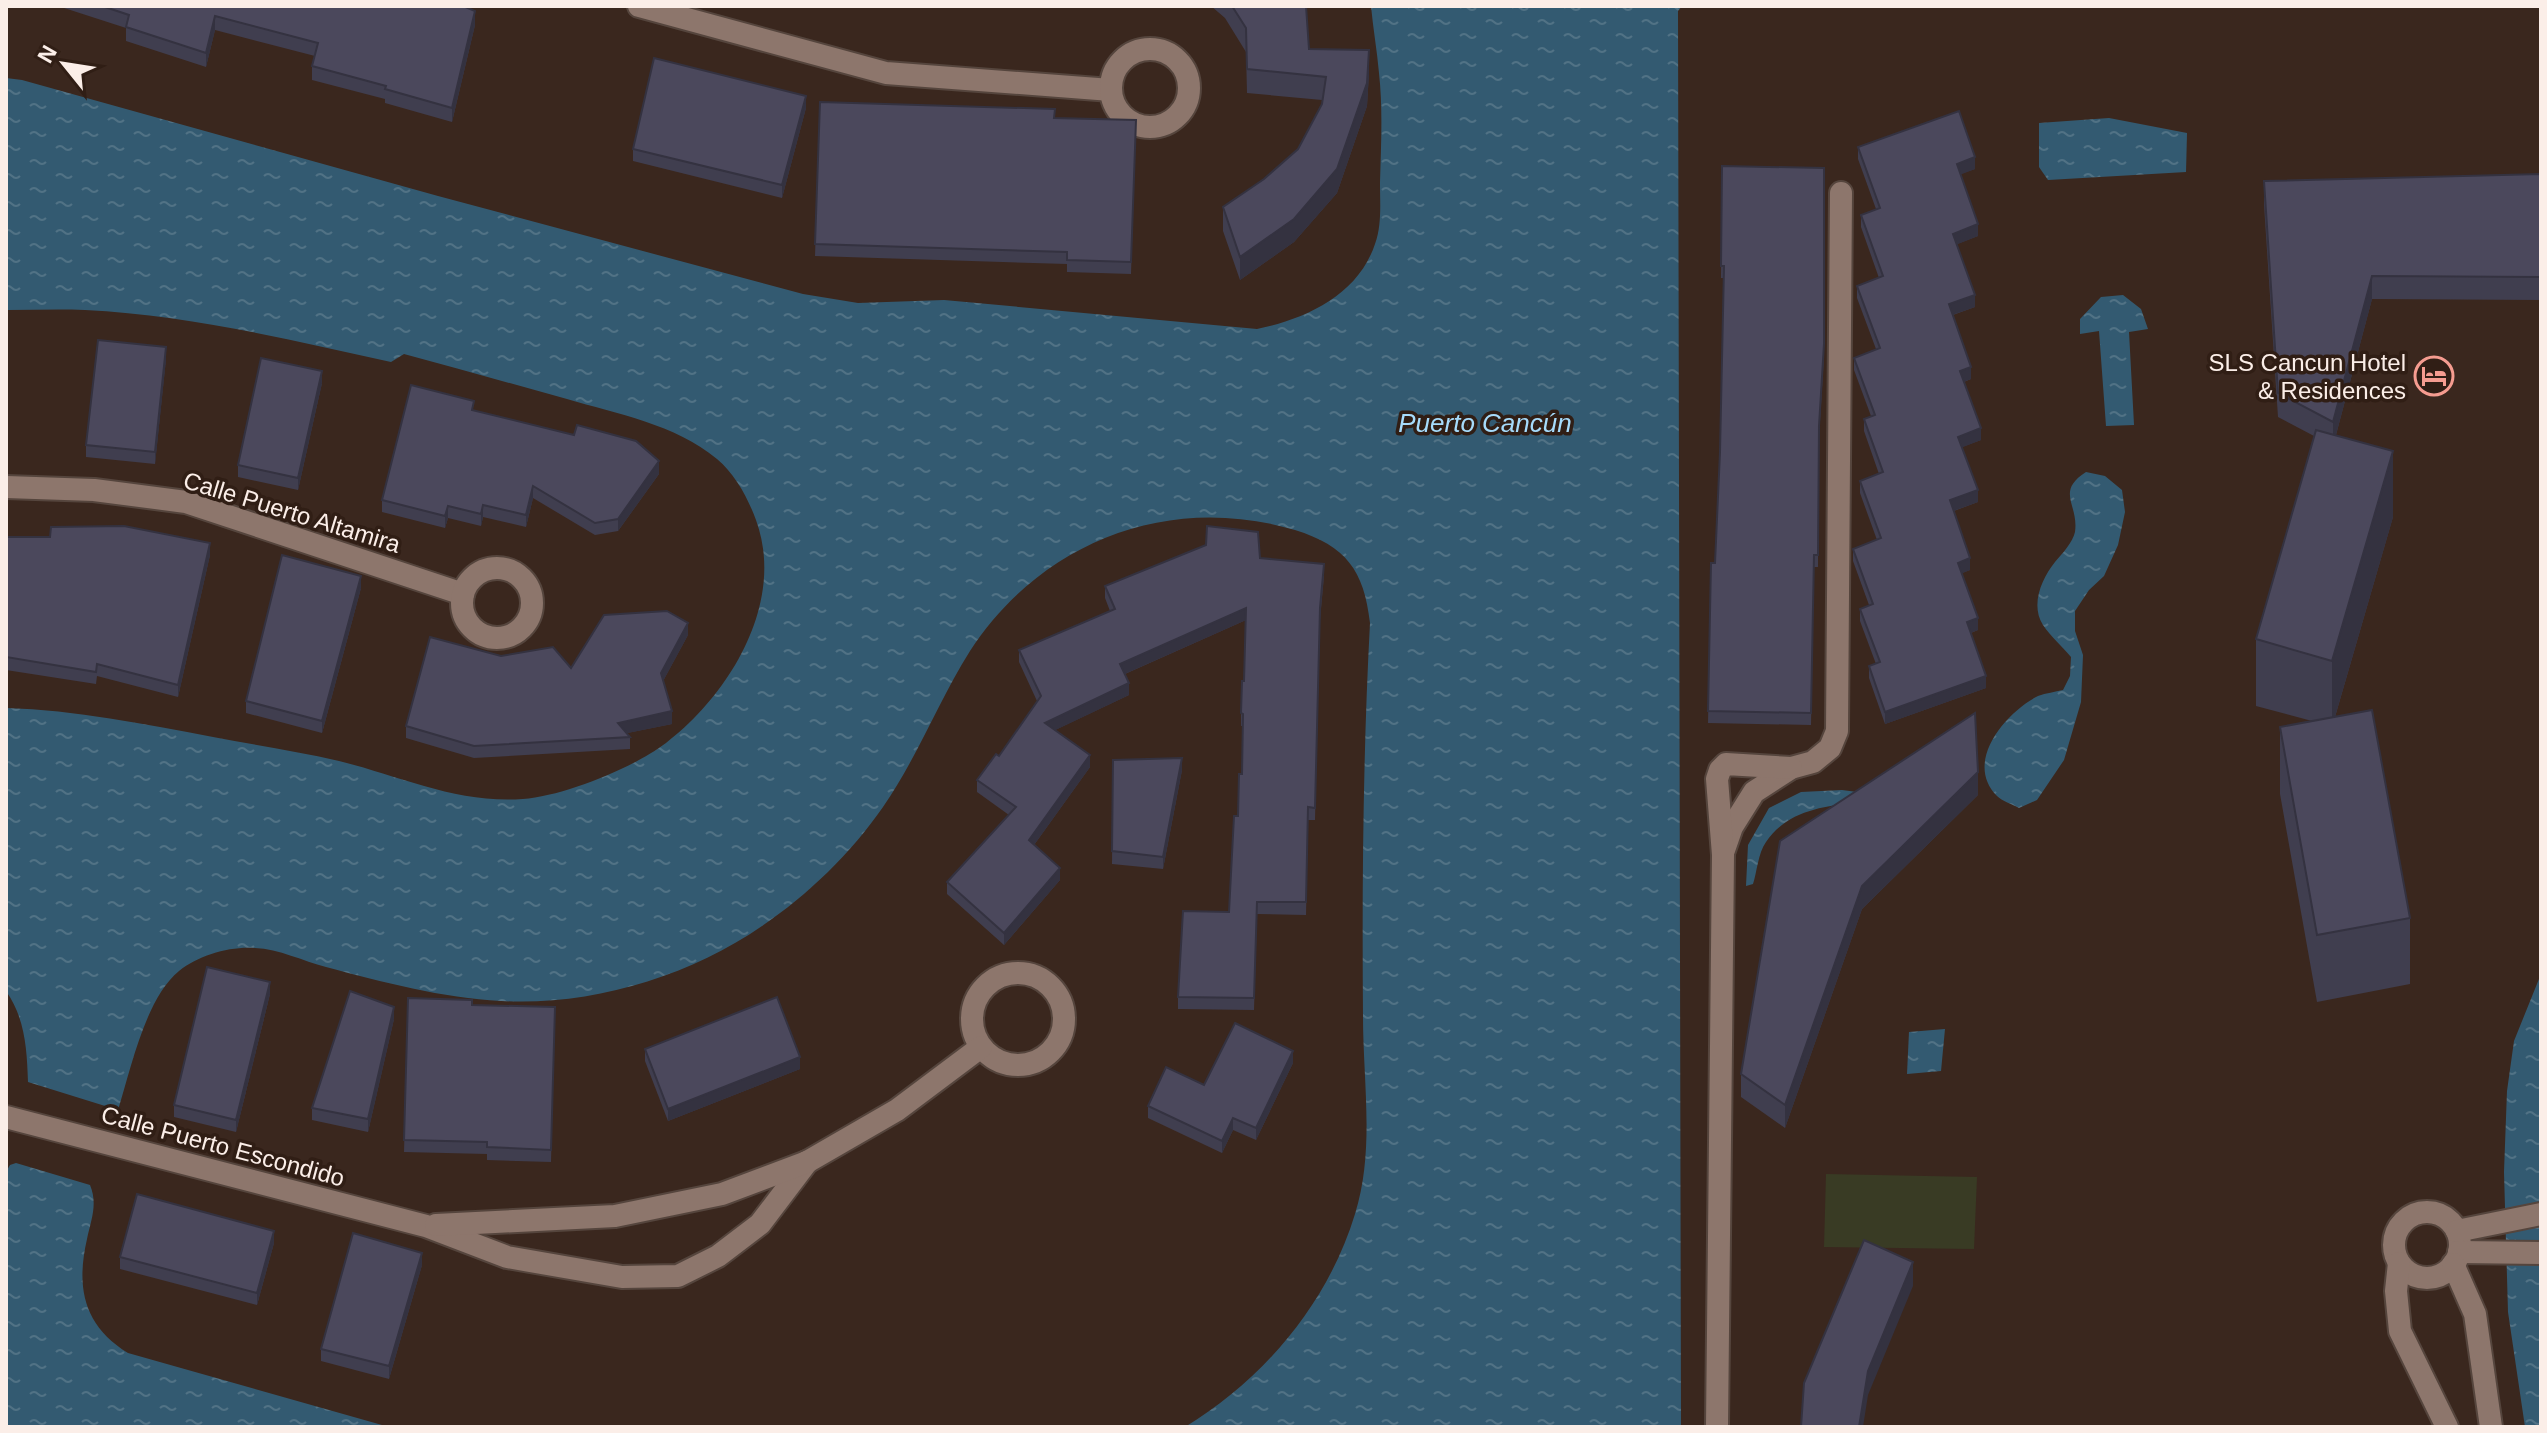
<svg xmlns="http://www.w3.org/2000/svg" width="2547" height="1433" viewBox="0 0 2547 1433" font-family="Helvetica,sans-serif">
	<style>
		.park { fill: #393b24 }
		.water { fill: url(#water-ripples) }
		.lines { fill: none; stroke-linecap: round; stroke-linejoin: round }
		.minor-casing { stroke: #55453d; stroke-width: 26 }
		.minor { stroke: #8d766c; stroke-width: 22 }
		.wall { fill: #403e4f }
		.shaded-wall { fill: #343240 }
		.building { fill: #4b485c; stroke: #343240; stroke-width: 2 }
		.labels { text-anchor: middle; dominant-baseline: central; stroke-width: 7; stroke-linejoin: round; paint-order: stroke }
		.poi-label { font-size: 24px; fill: #fbeee8; stroke: #301e15; text-anchor: end }
		.street-label { font-size: 24px; fill: #fbeee8; stroke: #301e15 }
		.water-label { font-size: 26px; font-style: italic; fill: #a6dbfb; stroke: #301e15 }
	</style>
	<defs>
		<pattern id="water-ripples" width="26" height="14" patternUnits="userSpaceOnUse" patternTransform="scale(2)"><rect width="26" height="14" fill="#335a71"/><path d="M2 4q2-2 4 0t4 0M15 11q2-2 4 0t4 0" fill="none" stroke="#517285"/></pattern>
	</defs>
	<rect width="100%" height="100%" fill="#3a271e"/>
	<!-- park -->
	<polygon class="park" points="1826,1174 1977,1177 1974,1249 1824,1247"/>
	<!-- water -->
	<g class="water">
		<path d="M1371,6h311l-4,5 3,1416h-496c79,-48 143,-124 170,-213 20,-64 8,-132 8,-198 -1,-131 0,-262 7,-393 -6,-53 -24,-77 -75,-93 -127,-38 -254,12 -325,121 -32,51 -53,107 -87,156 -32,46 -75,88 -121,119 -74,51 -171,80 -261,75 -58,-3 -119,-19 -175,-34 -23,-6 -47,-18 -71,-19 -25,-2 -56,7 -76,23 -34,28 -48,98 -61,139l-90,-28c-1,-33 -3,-64 -22,-91v-283c70,2 138,16 207,29 42,8 84,14 126,24 61,15 119,43 184,38 41,-3 110,-31 143,-56 64,-49 120,-141 90,-223 -8,-22 -21,-46 -39,-61 -42,-35 -100,-45 -150,-60 -54,-15 -108,-30 -163,-45l-13,8c-100,-22 -202,-47 -306,-52 -26,-1 -53,0 -79,0v-232l16,2 416,116 365,98 55,9 86,-3 313,29c49,-10 101,-34 118,-85 7,-19 5,-42 5,-61 1,-37 3,-74 -1,-110 -2,-23 -6,-45 -8,-67z"/>
		<polygon points="2109,118 2187,133 2186,172 2048,180 2039,167 2039,123"/>
		<polygon points="2123,295 2141,309 2148,329 2129,332 2134,425 2106,426 2099,331 2080,334 2080,319 2101,297"/>
		<path d="M2086,472l19,4 17,14 3,22 -7,33 -14,31 -15,14 -14,21v20l8,24 -2,47 -17,58 -27,40 -18,8c-7,-4 -17,-7 -22,-12 -34,-34 9,-84 41,-100 8,-3 17,-4 25,-6l7,-14 1,-19c-9,-11 -21,-21 -28,-32 -13,-20 -1,-47 12,-63 7,-8 18,-20 20,-30 4,-28 -20,-40 11,-60z"/>
		<path d="M1842,790l15,2 -1,10c-35,5 -69,9 -90,40 -8,11 -9,30 -13,42l-7,2 2,-41 21,-37 32,-16z"/>
		<polygon points="2541,974 2539,1303 2541,1427 2525,1427 2508,1312 2504,1172 2507,1091 2514,1041"/>
		<polygon points="1945,1029 1941,1071 1907,1074 1909,1032"/>
		<path d="M16,1163l74,22c8,19 1,35 -3,54 -11,48 -4,86 41,114l261,74h-383v-255l4,-7z"/>
	</g>
	<g class="lines">
		<defs>
			<g id="minor">
				<polyline points="639,6 886,73 1111,90"/>
				<circle cx="1150" cy="88" r="39"/>
				<polyline points="6,487 94,490 186,502 463,594"/>
				<circle cx="497" cy="603" r="35"/>
				<polyline points="1724,850 1732,827 1754,792 1791,768 1813,762 1830,748 1837,731 1841,193"/>
				<circle cx="1018" cy="1019" r="46"/>
				<polyline points="6,1117 426,1226 507,1257 622,1277 678,1276 718,1256 760,1224 807,1162"/>
				<circle cx="2427" cy="1245" r="33"/>
				<polyline points="436,1225 615,1216 722,1194 807,1162 897,1110 981,1047"/>
				<polyline points="2457,1231 2541,1214"/>
				<polyline points="2459,1252 2541,1253"/>
				<polyline points="2399,1263 2396,1291 2400,1331 2447,1427"/>
				<polyline points="2453,1264 2475,1314 2491,1427"/>
				<polyline points="1717,1427 1723,855 1717,779 1720,770 1726,764 1791,768"/>
			</g>
		</defs>
		<!-- minor casing -->
		<use href="#minor" class="minor-casing"/>
		<!-- minor -->
		<use href="#minor" class="minor"/>
	</g>
	<!-- wall -->
	<g class="wall">
		<polygon points="58,6 463,6 475,25 452,122 385,103 385,99 312,80 312,66 315,56 215,30 206,67 126,41 126,28"/>
		<polygon points="1211,6 1306,6 1309,49 1369,73 1367,106 1337,193 1294,242 1240,280 1223,231 1223,207 1264,179 1298,149 1322,104 1322,100 1247,93 1246,52 1225,18"/>
		<polygon points="820,102 1054,118 1136,120 1131,274 1067,272 1067,264 815,256"/>
		<polygon points="806,108 782,198 633,161 633,149"/>
		<polygon points="1858,147 1975,169 1960,174 1978,236 1957,244 1975,307 1953,315 1971,379 1964,382 1981,440 1962,447 1978,502 1954,511 1970,570 1962,573 1978,630 1971,633 1986,688 1885,724 1869,678 1869,666 1876,664 1860,621 1860,609 1869,605 1853,561 1853,549 1877,540 1860,493 1860,481 1879,474 1864,431 1864,419 1871,416 1854,370 1854,358 1876,349 1857,298 1857,286 1879,278 1861,227 1861,215 1876,209 1858,159"/>
		<polygon points="1722,166 1824,356 1819,438 1818,567 1814,567 1811,725 1708,723 1711,563 1715,563 1720,452 1724,278 1721,278"/>
		<polygon points="2541,174 2541,300 2372,299 2336,435 2393,517 2335,717 2410,918 2410,984 2317,1002 2280,794 2280,727 2312,721 2256,706 2256,639 2314,436 2278,417 2264,205 2264,181"/>
		<polygon points="166,359 155,464 86,457 86,445"/>
		<polygon points="322,383 298,490 238,477 238,465"/>
		<polygon points="474,411 659,474 618,531 595,535 533,498 526,527 483,517 481,526 448,518 445,528 382,512 382,500"/>
		<polygon points="6,537 210,555 178,697 97,676 96,684 6,670"/>
		<polygon points="1260,558 1324,576 1320,620 1315,820 1308,820 1306,915 1257,914 1254,1010 1178,1009 1178,997 1229,912 1242,774 1243,726 1241,726 1241,713 1244,681 1246,620 1125,674 1129,695 1055,730 1090,767 1034,845 1060,880 1004,945 947,894 947,882 1009,815 977,792 977,780 999,756 1037,701 1019,662 1019,650 1110,611 1105,598 1105,586"/>
		<polygon points="361,588 322,733 246,713 246,701"/>
		<polygon points="688,635 663,681 672,724 627,733 630,737 630,749 474,758 406,738 406,726 501,656 571,668"/>
		<polygon points="1113,760 1182,770 1163,869 1112,864"/>
		<polygon points="1978,795 1862,909 1785,1128 1741,1097 1741,1074 1780,841"/>
		<polygon points="270,994 236,1132 174,1117 174,1105"/>
		<polygon points="408,998 472,1005 555,1007 551,1162 487,1160 487,1154 404,1152"/>
		<polygon points="394,1019 368,1132 312,1120 312,1108"/>
		<polygon points="645,1049 800,1069 668,1121 645,1061"/>
		<polygon points="1293,1063 1256,1140 1233,1130 1222,1153 1148,1118 1148,1106 1204,1085"/>
		<polygon points="274,1243 257,1305 120,1269 120,1257"/>
		<polygon points="422,1265 389,1379 321,1361 321,1349"/>
	</g>
	<!-- shaded-wall -->
	<g class="shaded-wall">
		<polygon points="475,11 475,25 452,122 452,108"/>
		<polygon points="215,16 215,30 206,67 206,53"/>
		<polygon points="1369,50 1369,73 1367,106 1337,193 1294,242 1240,280 1240,257"/>
		<polygon points="806,96 806,108 782,198 782,185"/>
		<polygon points="1975,157 1975,169 1957,176 1957,164"/>
		<polygon points="1978,224 1978,236 1953,246 1953,234"/>
		<polygon points="2372,276 2372,299 2333,446 2333,422"/>
		<polygon points="1975,295 1975,307 1949,316 1949,304"/>
		<polygon points="166,347 166,359 155,464 155,452"/>
		<polygon points="1971,367 1971,379 1960,383 1960,371"/>
		<polygon points="322,371 322,383 298,490 298,478"/>
		<polygon points="1981,428 1981,440 1958,449 1958,437"/>
		<polygon points="2393,451 2393,517 2332,727 2332,661"/>
		<polygon points="659,461 659,474 618,531 618,519"/>
		<polygon points="533,486 533,498 526,527 526,515"/>
		<polygon points="1978,490 1978,502 1950,512 1950,500"/>
		<polygon points="483,505 483,517 481,526 481,514"/>
		<polygon points="448,506 448,518 445,528 445,516"/>
		<polygon points="210,543 210,555 178,697 178,685"/>
		<polygon points="1970,558 1970,570 1958,575 1958,563"/>
		<polygon points="361,576 361,588 322,733 322,721"/>
		<polygon points="1246,608 1246,620 1120,676 1120,664"/>
		<polygon points="1978,618 1978,630 1967,634 1967,622"/>
		<polygon points="688,623 688,635 661,685 661,673"/>
		<polygon points="1986,676 1986,688 1885,724 1885,712"/>
		<polygon points="1129,683 1129,695 1045,735 1045,723"/>
		<polygon points="672,711 672,724 618,735 618,723"/>
		<polygon points="1090,755 1090,767 1029,852 1029,840"/>
		<polygon points="1182,758 1182,770 1163,869 1163,857"/>
		<polygon points="1978,772 1978,795 1862,909 1785,1128 1785,1105 1862,886"/>
		<polygon points="1060,868 1060,880 1004,945 1004,933"/>
		<polygon points="270,982 270,994 236,1132 236,1120"/>
		<polygon points="394,1007 394,1019 368,1132 368,1119"/>
		<polygon points="1293,1051 1293,1063 1256,1140 1256,1128"/>
		<polygon points="800,1057 800,1069 668,1121 668,1109"/>
		<polygon points="1233,1118 1233,1130 1222,1153 1222,1141"/>
		<polygon points="274,1231 274,1243 257,1305 257,1293"/>
		<polygon points="422,1253 422,1265 389,1379 389,1366"/>
		<polygon points="1913,1262 1913,1286 1868,1395 1863,1427 1859,1427 1868,1371"/>
	</g>
	<!-- building -->
	<g class="building">
		<polygon points="102,6 463,6 475,11 452,108 385,89 386,86 312,66 318,43 215,16 206,53 126,27 129,15"/>
		<polygon points="1232,6 1306,6 1309,49 1369,50 1367,83 1337,169 1294,219 1240,257 1223,207 1264,179 1298,149 1322,104 1326,77 1247,69 1246,28"/>
		<polygon points="654,58 806,96 782,185 633,149"/>
		<polygon points="820,102 1055,109 1054,118 1136,120 1131,262 1067,260 1067,252 815,244"/>
		<polygon points="1959,111 1975,157 1957,164 1978,224 1953,234 1975,295 1949,304 1971,367 1960,371 1981,428 1958,437 1978,490 1950,500 1970,558 1958,563 1978,618 1967,622 1986,676 1885,712 1869,666 1880,662 1860,609 1873,604 1853,549 1881,538 1860,481 1883,472 1864,419 1875,415 1854,358 1880,348 1857,286 1883,276 1861,215 1880,208 1858,147"/>
		<polygon points="1722,166 1824,168 1824,344 1819,426 1818,555 1814,555 1811,713 1708,711 1711,563 1715,563 1720,452 1724,266 1721,266"/>
		<polygon points="2541,174 2541,277 2372,276 2333,422 2278,393 2264,181"/>
		<polygon points="98,340 166,347 155,452 86,445"/>
		<polygon points="261,358 322,371 298,478 238,465"/>
		<polygon points="411,385 474,401 472,410 574,435 577,425 636,441 659,461 618,519 595,523 533,486 526,515 483,505 481,514 448,506 445,516 382,500"/>
		<polygon points="2316,430 2393,451 2332,661 2256,639"/>
		<polygon points="124,526 210,543 178,685 97,664 96,672 6,657 6,537 50,537 51,527"/>
		<polygon points="1207,526 1258,532 1260,558 1324,564 1320,608 1315,808 1308,807 1306,902 1257,902 1254,998 1178,997 1183,911 1229,912 1234,816 1238,816 1239,774 1242,774 1243,714 1241,713 1242,681 1244,681 1246,608 1120,664 1129,683 1045,723 1090,755 1029,840 1060,868 1004,933 947,882 1016,807 977,780 996,754 999,756 1041,696 1019,650 1115,609 1105,586 1206,545"/>
		<polygon points="282,555 361,576 322,721 246,701"/>
		<polygon points="667,611 688,623 661,673 672,711 618,723 630,737 474,746 406,726 430,637 501,656 553,647 571,668 604,615"/>
		<polygon points="2372,710 2410,918 2317,935 2280,727"/>
		<polygon points="1975,713 1978,772 1862,886 1785,1105 1741,1074 1780,841"/>
		<polygon points="1182,758 1163,857 1112,851 1113,760"/>
		<polygon points="207,967 270,982 236,1120 174,1105"/>
		<polygon points="350,991 394,1007 368,1119 312,1108"/>
		<polygon points="777,997 800,1057 668,1109 645,1049"/>
		<polygon points="408,998 472,1000 472,1005 555,1007 551,1150 487,1147 487,1142 404,1140"/>
		<polygon points="1235,1023 1293,1051 1256,1128 1233,1118 1222,1141 1148,1106 1166,1067 1204,1085"/>
		<polygon points="137,1194 274,1231 257,1293 120,1257"/>
		<polygon points="353,1233 422,1253 389,1366 321,1349"/>
		<polygon points="1864,1240 1913,1262 1868,1371 1859,1427 1801,1427 1804,1383"/>
	</g>
	<!-- icons -->
	<defs>
		<symbol id="hotel-ring" viewBox="-11 -11 22 22"><circle r="9.5" fill="#301e15" stroke="#f59c90" stroke-width="1.5"/><path d="M-6-4.5h1.5V1H6V5H4.5V3h-9V5H-6ZM-4 0a1.8 1.8 0 1 1 3.6 0ZM.5 0V-2.5h3Q6-2.5 6 0Z" fill="#f59c90"/></symbol>
	</defs>
	<g fill-rule="evenodd">
		<use href="#hotel-ring" x="2412" y="354" width="44" height="44"/>
	</g>
	<g class="labels">
		<!-- poi labels -->
		<g class="poi-label">
			<text x="2406" y="362">SLS Cancun Hotel<tspan x="2406" dy="28">&amp; Residences</tspan></text>
		</g>
		<!-- street labels -->
		<g class="street-label">
			<text transform="translate(292 512) rotate(17)">Calle Puerto Altamira</text>
			<text transform="translate(223 1146) rotate(15)">Calle Puerto Escondido</text>
		</g>
		<!-- water labels -->
		<g class="water-label">
			<text x="1485" y="423">Puerto Cancún</text>
		</g>
	</g>
	<!-- border -->
	<rect width="2547" height="1433" fill="none" stroke="#fbeee8" stroke-width="16"/>
	<!-- north arrow -->
	<g transform="translate(64 64) rotate(300)" stroke="#301e15" stroke-width="6" paint-order="stroke">
	<path d="M0-6L14 30L0 20L-14 30Z" fill="#fbeee8"/>
	<text y="-12" font-size="22" font-weight="bold" text-anchor="middle" fill="#fbeee8">N</text>
	</g>
</svg>
